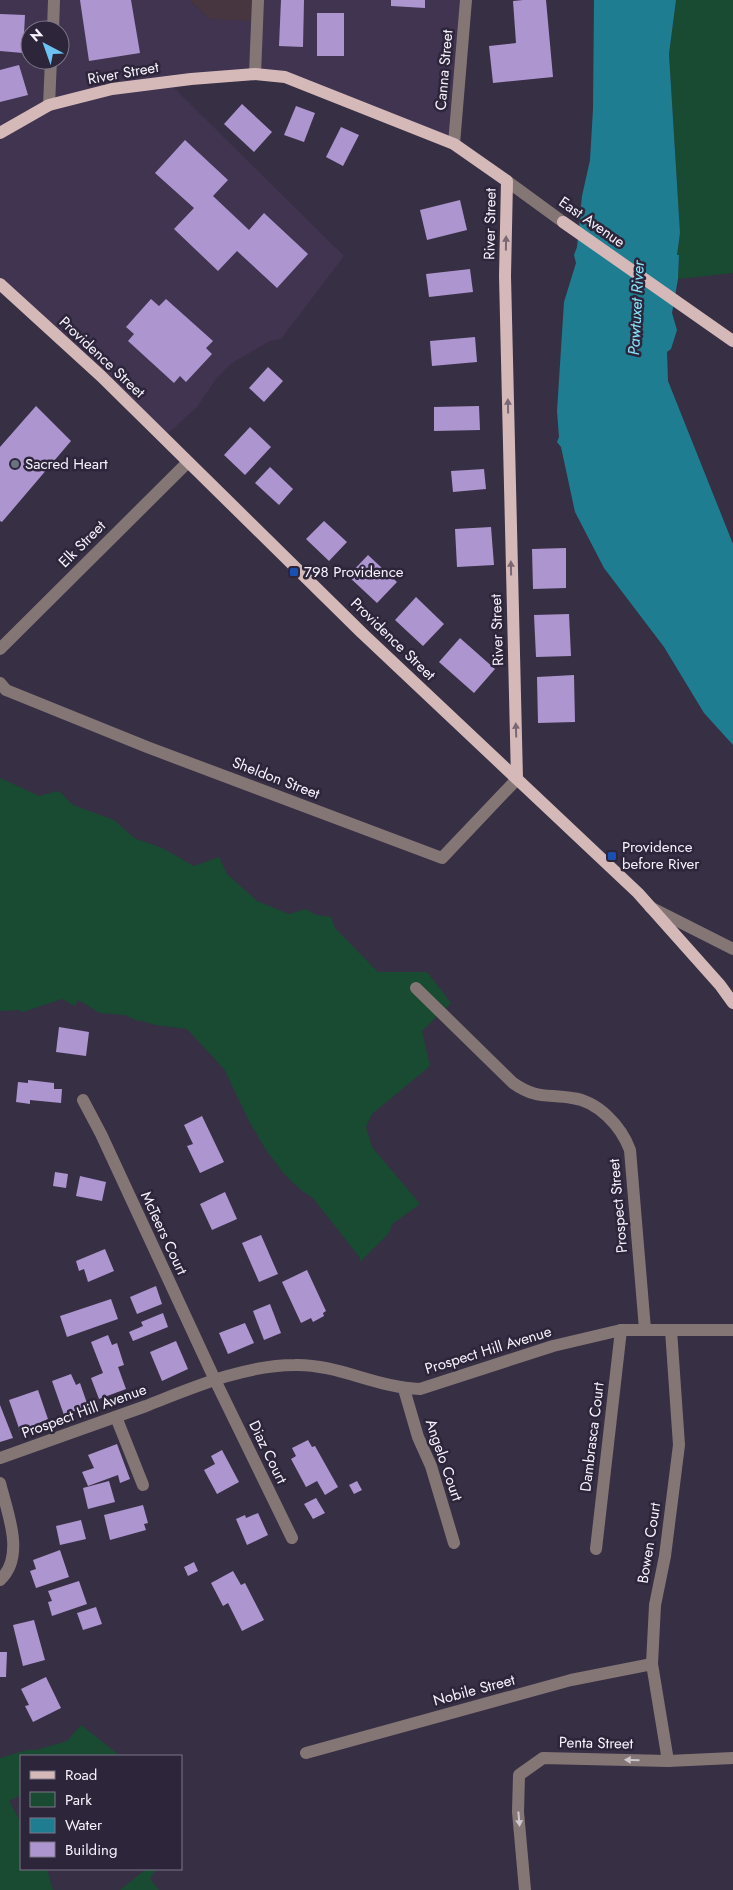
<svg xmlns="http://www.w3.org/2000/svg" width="733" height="1890" viewBox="0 0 733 1890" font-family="Jost,sans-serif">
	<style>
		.built { fill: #403450; fill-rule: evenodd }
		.industrial { fill: #47353f }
		.green { fill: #184b32 }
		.water { fill: #1e7d91 }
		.building { fill: #ad95d0 }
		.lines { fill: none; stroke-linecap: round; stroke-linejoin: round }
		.minor { stroke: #857676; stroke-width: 12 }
		.major { stroke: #d5b9b9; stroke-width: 12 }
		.oneway { fill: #796873 }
		.oneway2 { fill: #cfc7ce }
		.worship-dot { fill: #6b7280; stroke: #2d253a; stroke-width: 2 }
		.transit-dot { fill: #1a4fb4; stroke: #2d253a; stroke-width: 2 }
		.labels { text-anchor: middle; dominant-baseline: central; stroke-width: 5; stroke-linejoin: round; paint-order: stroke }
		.street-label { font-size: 15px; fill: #f7f3fe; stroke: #2d253a }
		.poi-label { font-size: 15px; fill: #f7f3fe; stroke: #2d253a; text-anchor: start }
		.water-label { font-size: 16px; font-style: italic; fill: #88e5fd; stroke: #2d253a }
	</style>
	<rect width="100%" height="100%" fill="#372f44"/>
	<!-- built -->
	<path class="built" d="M0,0h189l21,19 48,-19h208l-6,143 -146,-58 -58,-8 -84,9 172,170 -63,83 -11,2 -38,22 -16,16 -19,28 -32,29 -165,-153zM30,30h30v30h-30z"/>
	<!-- industrial -->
	<polygon class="industrial" points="189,0 258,0 256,21 210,19"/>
	<!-- green -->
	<g class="green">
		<polygon points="676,0 733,0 733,273 678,279 679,256 677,256 680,233 669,54"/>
		<polygon points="0,778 39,796 59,791 73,805 114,820 134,838 162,848 194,866 219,857 227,874 257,901 289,914 306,909 316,915 331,917 335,928 378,972 427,972 451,1003 422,1031 430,1066 372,1114 366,1127 372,1147 420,1204 392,1224 389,1233 360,1262 360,1258 313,1198 301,1190 285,1175 266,1150 249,1121 224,1069 187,1029 155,1025 139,1020 140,1022 125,1015 100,1013 78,1000 75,1006 62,999 23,1012 18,1010 0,1011"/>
		<polygon points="81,1725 120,1756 21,1756 21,1795 9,1801 21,1822 21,1869 47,1869 53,1890 0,1890 0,1758 27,1750 36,1750 67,1741"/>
		<polygon points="146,1869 156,1869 150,1879 159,1890 120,1890"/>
	</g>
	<!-- water -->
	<polygon class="water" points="594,0 676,0 669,54 680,233 677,255 679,255 678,279 672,313 677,330 671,349 667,352 668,381 733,544 733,745 704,713 664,647 604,568 575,512 561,447 557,442 559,437 557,411 564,302 576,263 574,255 577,247 582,196 590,160 593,109"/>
	<!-- building -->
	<g class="building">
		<polygon points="80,0 131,0 140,53 89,61"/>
		<polygon points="281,0 304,0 303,47 279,46"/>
		<polygon points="391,0 425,0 425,8 391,6"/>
		<polygon points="523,0 546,0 553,77 493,83 489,46 516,43 513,1"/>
		<rect x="317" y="13" width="27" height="43"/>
		<polygon points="0,14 25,15 23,53 0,51"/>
		<polygon points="19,65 28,95 0,102 0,70"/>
		<polygon points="242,104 272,132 254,152 224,124"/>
		<polygon points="296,106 315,113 304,142 284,135"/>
		<polygon points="341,127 359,135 343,166 326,157"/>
		<polygon points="185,140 228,180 213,196 249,230 264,213 308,254 277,288 237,251 218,271 174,229 194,208 155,173"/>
		<polygon points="460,200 467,230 427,240 420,210"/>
		<polygon points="470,269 473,292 429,297 426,274"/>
		<polygon points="151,299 159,306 166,299 213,341 206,348 212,354 186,382 180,376 174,383 128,341 134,334 126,327"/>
		<polygon points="475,337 477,362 432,366 430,341"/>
		<polygon points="268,367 283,381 264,402 249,388"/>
		<polygon points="36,406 71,441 2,522 0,521 0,447"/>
		<polygon points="479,406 480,430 434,431 434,407"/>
		<polygon points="250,427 271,447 245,475 224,455"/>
		<polygon points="270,467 293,489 279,505 255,483"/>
		<polygon points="484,469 486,489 453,492 451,471"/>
		<polygon points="324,521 347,542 329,561 306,539"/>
		<polygon points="491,527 494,565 457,567 455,529"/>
		<polygon points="566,548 566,588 533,589 532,549"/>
		<polygon points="368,555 397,582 377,603 348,576"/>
		<polygon points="416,597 444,624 423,646 395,620"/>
		<polygon points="569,614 571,656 536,657 534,615"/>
		<polygon points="460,638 495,669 474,693 439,662"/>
		<polygon points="574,675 575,722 538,723 537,677"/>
		<polygon points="59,1027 89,1032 86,1056 56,1052"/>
		<polygon points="28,1080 54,1083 54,1089 62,1089 61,1103 30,1100 30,1104 16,1102 18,1082 28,1083"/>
		<polygon points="202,1116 224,1162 200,1173 187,1146 193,1144 184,1125"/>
		<polygon points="55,1172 68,1174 66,1188 53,1186"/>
		<polygon points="80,1176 106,1182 102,1201 76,1196"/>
		<polygon points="225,1192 237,1219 212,1230 200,1204"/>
		<polygon points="261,1235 278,1274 259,1282 242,1243"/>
		<polygon points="105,1249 114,1271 88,1282 84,1269 79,1271 76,1261"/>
		<polygon points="307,1270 326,1311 323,1313 324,1316 313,1322 311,1318 301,1323 282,1282"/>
		<polygon points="156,1286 162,1304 137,1314 130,1297"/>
		<polygon points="111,1299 118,1319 67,1337 60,1316"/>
		<polygon points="270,1304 281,1333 264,1340 253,1311"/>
		<polygon points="163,1313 168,1327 133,1341 129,1332 143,1326 141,1322"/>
		<polygon points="245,1323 254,1343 228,1354 219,1333"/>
		<polygon points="108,1335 112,1345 117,1343 124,1365 118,1367 126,1389 99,1399 91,1378 103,1373 91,1342"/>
		<polygon points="176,1341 188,1369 162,1381 150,1352"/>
		<polygon points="71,1374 76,1385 80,1383 88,1406 64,1415 52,1381"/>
		<polygon points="38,1390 48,1419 20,1431 9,1400"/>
		<polygon points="0,1405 13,1438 0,1442"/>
		<polygon points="308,1440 312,1447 315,1446 338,1487 325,1495 317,1481 306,1487 291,1459 296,1456 292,1448"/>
		<polygon points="117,1444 130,1479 120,1483 118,1475 88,1486 82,1472 94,1468 88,1455"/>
		<polygon points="222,1450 239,1482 217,1494 204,1470 215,1464 211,1456"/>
		<polygon points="109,1481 115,1502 88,1509 83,1488"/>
		<polygon points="357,1481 362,1490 354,1494 349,1485"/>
		<polygon points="316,1498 325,1513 313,1519 304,1504"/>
		<polygon points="143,1505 148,1523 144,1524 146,1530 110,1540 104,1515"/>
		<polygon points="258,1513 268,1535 247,1545 236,1519 245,1515 246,1518"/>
		<polygon points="81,1520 86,1539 60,1545 56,1526"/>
		<polygon points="60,1550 69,1577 36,1588 30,1571 36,1569 33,1560"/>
		<polygon points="194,1562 198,1571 188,1576 184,1567"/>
		<polygon points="233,1571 241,1585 245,1583 264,1620 242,1631 228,1603 223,1606 211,1583"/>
		<polygon points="79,1581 87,1604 52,1616 48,1602 52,1601 48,1591"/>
		<polygon points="96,1607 102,1624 83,1630 77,1613"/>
		<polygon points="34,1620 45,1660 23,1666 13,1625"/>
		<polygon points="0,1652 7,1652 6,1677 0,1677"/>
		<polygon points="46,1677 61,1708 33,1722 25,1706 29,1705 21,1689"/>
	</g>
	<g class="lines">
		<!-- minor -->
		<g class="minor">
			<polyline points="53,30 54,0"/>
			<polyline points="255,74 258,0"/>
			<polyline points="49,105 51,60"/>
			<polyline points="454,144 466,0"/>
			<polyline points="507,181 563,222"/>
			<polyline points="0,649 188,462"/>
			<polyline points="0,683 6,690 147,747 442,858 517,779"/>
			<polyline points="650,907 733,949"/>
			<path d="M416,988l97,95c23,16 33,11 59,15 26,3 49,28 58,52l15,179"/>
			<polyline points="83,1100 101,1134 215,1380 292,1538"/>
			<polyline points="404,1389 418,1437 431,1466 454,1543"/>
			<polyline points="116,1417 143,1485"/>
			<path d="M0,1458c49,-17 97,-35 146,-52 46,-18 98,-41 149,-41 43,-1 82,23 125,24l133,-43 68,-16h112"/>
			<path d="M0,1483c7,29 26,73 0,97"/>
			<polyline points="596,1549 621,1330"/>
			<polyline points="306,1753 571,1680 652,1664"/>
			<polyline points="668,1761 652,1664 655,1605 665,1556 679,1445 671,1330"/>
			<polyline points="525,1890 518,1812 519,1775 543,1758 668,1761 733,1758"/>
		</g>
		<!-- major -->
		<g class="major">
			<polyline points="0,133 49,105 112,89 191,79 255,74 285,77 454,144 507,181 505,276 517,779"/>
			<polyline points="563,222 733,341"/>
			<polyline points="0,284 101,376 362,633 638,893 720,985 733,1003"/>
		</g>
	</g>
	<!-- one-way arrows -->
	<defs><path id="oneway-solid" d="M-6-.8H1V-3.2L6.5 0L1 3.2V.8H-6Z" transform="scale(1.25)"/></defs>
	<g class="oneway">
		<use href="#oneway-solid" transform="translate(506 243) rotate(-89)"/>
		<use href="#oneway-solid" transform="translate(508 406) rotate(-91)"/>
		<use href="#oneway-solid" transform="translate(511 568) rotate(-91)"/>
		<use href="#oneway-solid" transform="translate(516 730) rotate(-92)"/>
	</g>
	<g class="oneway2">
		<use href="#oneway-solid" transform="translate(632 1760) rotate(-179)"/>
		<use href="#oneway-solid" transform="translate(519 1819) rotate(85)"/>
	</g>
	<!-- markers -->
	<circle class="worship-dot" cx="15" cy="464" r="5"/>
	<g class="transit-dot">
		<rect x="289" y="567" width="10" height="10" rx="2.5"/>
		<rect x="607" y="851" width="10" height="10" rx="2.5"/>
	</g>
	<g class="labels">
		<!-- street labels -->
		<g class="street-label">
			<text transform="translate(444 70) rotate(-85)">Canna Street</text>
			<text transform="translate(123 73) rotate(-10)">River Street</text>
			<text transform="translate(592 222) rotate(35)">East Avenue</text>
			<text transform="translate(490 224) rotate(-89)">River Street</text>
			<text transform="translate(102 357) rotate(43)">Providence Street</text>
			<text transform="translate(82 544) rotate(-45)">Elk Street</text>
			<text transform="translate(497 630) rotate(-92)">River Street</text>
			<text transform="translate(393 639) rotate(44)">Providence Street</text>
			<text transform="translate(276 778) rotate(21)">Sheldon Street</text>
			<text transform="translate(618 1206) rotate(-95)">Prospect Street</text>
			<text transform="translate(164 1233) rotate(65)">McTeers Court</text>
			<text transform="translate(488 1350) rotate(-17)">Prospect Hill Avenue</text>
			<text transform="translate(84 1411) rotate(-20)">Prospect Hill Avenue</text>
			<text transform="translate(592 1437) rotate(-83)">Dambrasca Court</text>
			<text transform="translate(268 1452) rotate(64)">Diaz Court</text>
			<text transform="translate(444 1460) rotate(71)">Angelo Court</text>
			<text transform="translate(649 1543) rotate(-81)">Bowen Court</text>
			<text transform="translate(474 1690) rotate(-15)">Nobile Street</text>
			<text transform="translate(596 1743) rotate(1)">Penta Street</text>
		</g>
		<!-- poi labels -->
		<g class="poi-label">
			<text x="25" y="464">Sacred Heart</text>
			<text x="304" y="572">798 Providence</text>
			<text x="622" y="847">Providence<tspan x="622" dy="17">before River</tspan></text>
		</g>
		<!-- water labels -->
		<g class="water-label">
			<text transform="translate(636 308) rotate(-87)">Pawtuxet River</text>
		</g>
	</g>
	<!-- legend -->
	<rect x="20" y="1755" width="162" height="115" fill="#2d253a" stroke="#7e7788"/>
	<rect x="30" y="1771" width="25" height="8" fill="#d5b9b9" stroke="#7e7788"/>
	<text x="65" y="1780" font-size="15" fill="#f7f3fe">Road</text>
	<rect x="30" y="1792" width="25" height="15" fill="#184b32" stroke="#7e7788"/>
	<text x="65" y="1805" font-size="15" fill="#f7f3fe">Park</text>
	<rect x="30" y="1818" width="25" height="15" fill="#1e7d91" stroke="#7e7788"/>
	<text x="65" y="1830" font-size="15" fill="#f7f3fe">Water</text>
	<rect x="30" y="1842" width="25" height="15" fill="#ad95d0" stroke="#7e7788"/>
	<text x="65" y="1855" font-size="15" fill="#f7f3fe">Building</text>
	<!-- north arrow -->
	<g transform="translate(45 45) rotate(319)"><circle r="24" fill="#2d253a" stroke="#7e7788"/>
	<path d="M0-4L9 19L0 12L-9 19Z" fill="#6cc3f2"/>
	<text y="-8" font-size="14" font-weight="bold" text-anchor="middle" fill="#f7f3fe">N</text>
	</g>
</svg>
